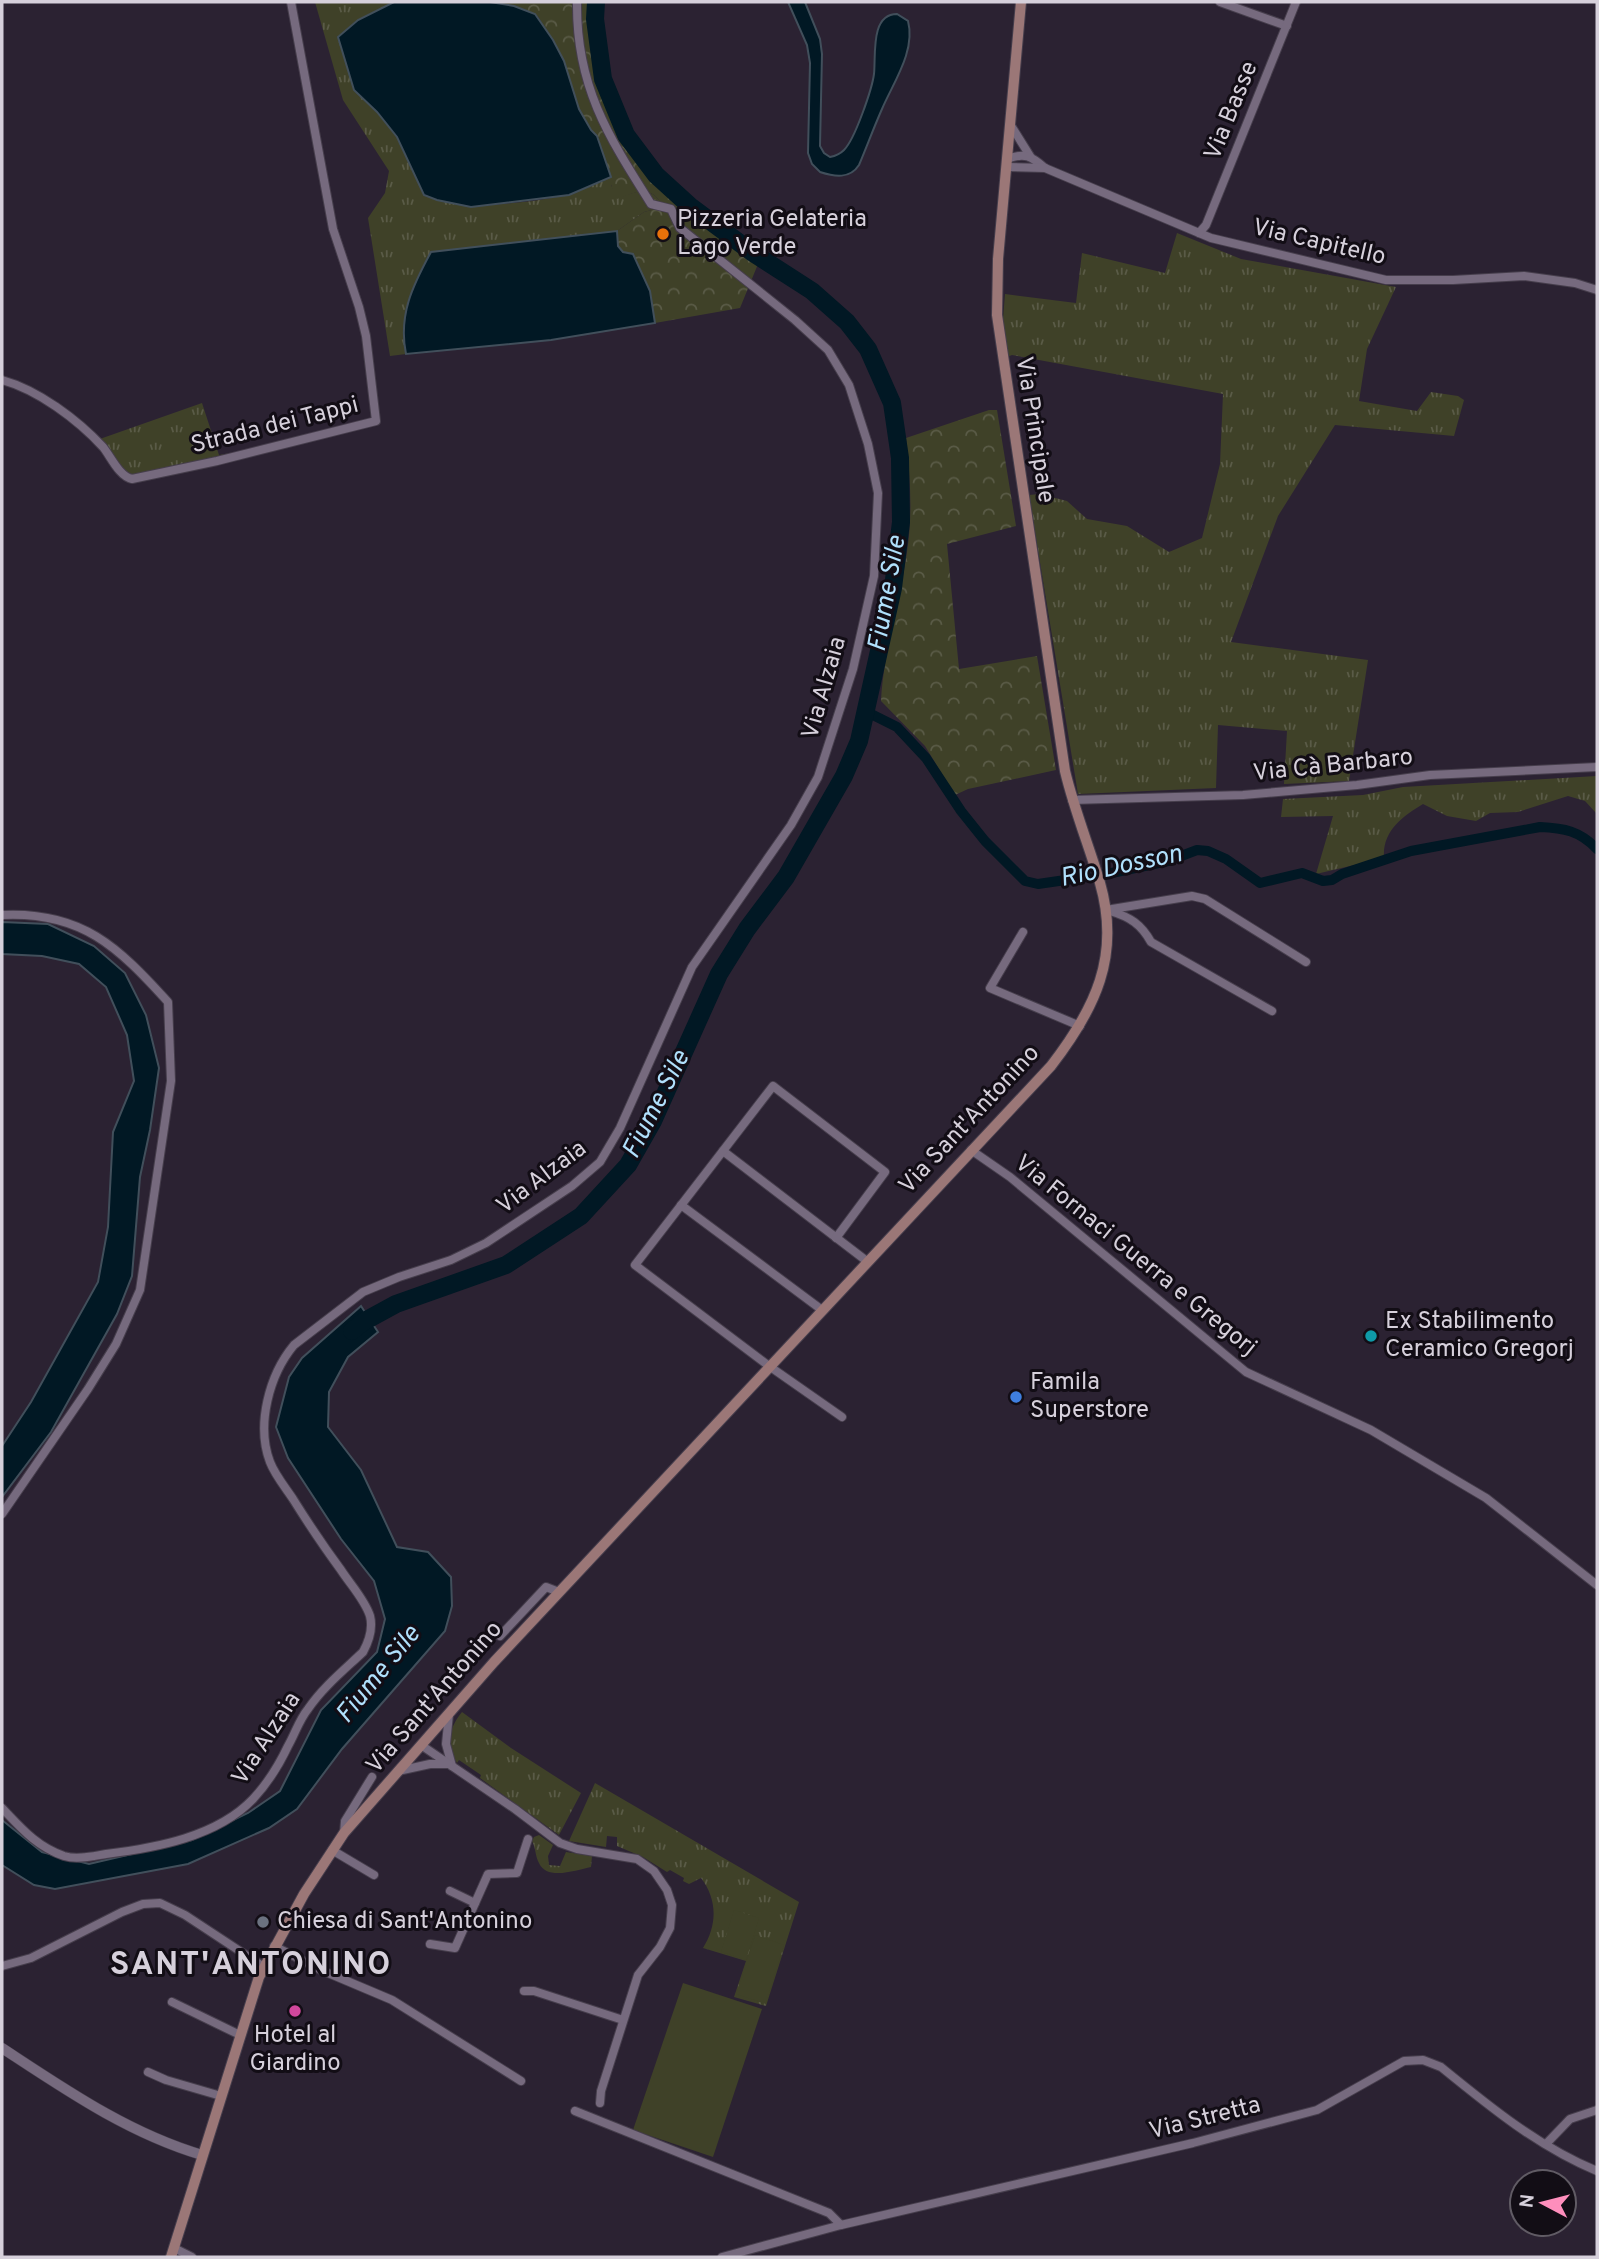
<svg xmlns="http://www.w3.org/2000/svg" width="1599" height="2259" viewBox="0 0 1599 2259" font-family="Overpass,sans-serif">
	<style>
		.grass { fill: url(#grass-tufts) }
		.forest { fill: url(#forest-crowns) }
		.garden { fill: #3f4128 }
		.water { fill: #011824; stroke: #414f5b; stroke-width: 2 }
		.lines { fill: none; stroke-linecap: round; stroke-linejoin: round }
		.canal { stroke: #011824; stroke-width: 10 }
		.river { stroke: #011824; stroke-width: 18 }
		.minor-casing { stroke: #463e4c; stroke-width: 10 }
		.tertiary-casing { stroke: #463e4c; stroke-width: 11 }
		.secondary-casing { stroke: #463e4c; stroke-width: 12 }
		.minor { stroke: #766a7e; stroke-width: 8 }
		.tertiary { stroke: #766a7e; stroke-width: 10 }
		.secondary { stroke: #9b7777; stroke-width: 10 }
		.food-dot { fill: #e8710a; stroke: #120d15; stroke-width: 2.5 }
		.culture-dot { fill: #0f9aa8; stroke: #120d15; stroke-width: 2.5 }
		.shop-dot { fill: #3f7fe0; stroke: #120d15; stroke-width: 2.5 }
		.worship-dot { fill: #6b7280; stroke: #120d15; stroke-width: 2.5 }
		.hotel-dot { fill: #d1479c; stroke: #120d15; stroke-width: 2.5 }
		.labels { text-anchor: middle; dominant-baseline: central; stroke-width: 6; stroke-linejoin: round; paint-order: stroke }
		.street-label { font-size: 24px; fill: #d6d0db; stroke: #120d15 }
		.poi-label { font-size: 24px; fill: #d6d0db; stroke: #120d15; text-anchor: start }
		.water-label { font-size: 26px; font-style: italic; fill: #b0e0fc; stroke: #120d15 }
		.district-label { font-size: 32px; font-weight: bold; letter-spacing: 2px; fill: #d6d0db; stroke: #120d15 }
	</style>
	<defs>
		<pattern id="grass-tufts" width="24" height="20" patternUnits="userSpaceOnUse" patternTransform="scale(1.75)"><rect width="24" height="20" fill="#3f4128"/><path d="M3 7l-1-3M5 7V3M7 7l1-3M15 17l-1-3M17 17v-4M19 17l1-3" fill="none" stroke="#5a5b47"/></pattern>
		<pattern id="forest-crowns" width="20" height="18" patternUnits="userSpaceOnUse" patternTransform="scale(1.75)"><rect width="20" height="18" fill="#3f4128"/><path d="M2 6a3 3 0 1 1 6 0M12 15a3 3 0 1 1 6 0" fill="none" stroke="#5a5b47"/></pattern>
	</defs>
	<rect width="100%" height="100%" fill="#2b2232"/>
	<!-- grass -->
	<g class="grass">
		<path d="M315,2h79l-36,18 -4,69 23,23 20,25 27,58 47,12 62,-6 36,-6 42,-18v8l6,13c16,-4 29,-14 42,2v8l-15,4 -27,19 -186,21 -26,97 1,5 -16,2 -22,-138 17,-25 4,-22 -46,-71z"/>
		<polygon points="1177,233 1241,259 1396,287 1367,349 1359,401 1417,411 1431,392 1458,396 1464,400 1454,436 1335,425 1278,516 1231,642 1368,660 1349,781 1284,784 1287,731 1218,725 1216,788 1078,794 1029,495 1040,494 1067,501 1087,519 1127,526 1169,552 1202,538 1220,464 1223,394 1012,355 1007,357 1003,319 1005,294 1076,303 1082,253 1165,273"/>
		<polygon points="202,403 219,455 236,452 127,477 97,440"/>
		<path d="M1597,776v38l-12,-13 -17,-5 -50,16 -28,1 -14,8 -29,-5 -24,-12c-20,12 -41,27 -39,54l-68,16 17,-58 -52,1 2,-18 80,-4 40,-8z"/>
		<path d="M462,1712l49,36 70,45 -22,42 -79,-57 1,-3 -22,-15 -2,3c-12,-18 -8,-35 5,-51z"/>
		<path d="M595,1783l204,119 -33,104 -32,-9 12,-36 -43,-13c14,-22 15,-48 -2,-70l-12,6 -6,-3 1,-3 -14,-8 -3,2 -24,-15 -26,-11v-9l-10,-1 -1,11 -37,-6z"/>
		<path d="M539,1835l14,10 -5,11 1,9 11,1 6,-14 26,4 -1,11c-15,3 -44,14 -52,-4 -4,-7 -3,-15 -7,-22l2,-4z"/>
	</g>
	<!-- forest -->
	<g class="forest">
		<path d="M490,2h100l3,41 8,40 17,40 31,49 109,92 -18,44 -85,15 -5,-33 -32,-44 -1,-15 27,-19 15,-4v-8c-13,-16 -26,-6 -42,-1 -6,-8 -10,-34 -14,-46 -6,-17 -18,-29 -25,-46 -11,-27 -14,-48 -31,-74 -3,-5 -6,-14 -11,-18 -10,-7 -34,-11 -46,-13z"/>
		<path d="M989,410h8l19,116 -69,18 12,125 78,-13 19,114 -88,19 -13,6 -30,-49 -44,-45c3,-52 19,-99 26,-149 6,-39 3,-76 -1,-114z"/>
	</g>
	<!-- garden -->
	<g class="garden">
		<polygon points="734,1910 759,1918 746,1960 721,1952"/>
		<polygon points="755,1935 784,1945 766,2004 736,1994"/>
		<polygon points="683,1983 762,2009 713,2157 633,2130"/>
	</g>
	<!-- water -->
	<g class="water">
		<polygon points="394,2 490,2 514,6 535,14 553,40 564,61 579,109 591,130 597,136 611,177 569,195 471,207 437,200 424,195 397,137 377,112 354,90 338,37 358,20"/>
		<path d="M788,2h17l15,37 2,15 -2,92 4,7 6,4c5,-1 10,-3 14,-7 11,-11 28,-61 30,-76 2,-18 -4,-60 23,-60l11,7c8,30 -15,62 -26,88 -8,18 -15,37 -23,56 -9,14 -24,12 -39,7l-8,-8 -4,-11 2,-90 -3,-18z"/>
		<path d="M617,231l1,15 5,6 10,2 17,37 5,32 -104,17 -145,14c-8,-39 7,-69 25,-102z"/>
		<polygon points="2,922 48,924 94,946 125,973 146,1015 159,1068 150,1130 140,1177 132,1276 117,1314 51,1432 2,1497 2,1446 31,1402 98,1282 108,1227 113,1132 134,1081 127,1035 106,987 79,964 42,956 2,954"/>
		<polygon points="361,1306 378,1332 348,1357 329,1392 328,1427 361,1470 397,1547 428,1552 451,1577 452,1606 445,1631 342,1749 297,1809 269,1828 188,1864 55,1889 34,1885 2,1865 2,1820 42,1852 89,1864 192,1840 248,1813 280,1791 321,1710 377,1652 385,1619 374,1581 341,1539 288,1458 276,1427 289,1377 302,1358"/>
	</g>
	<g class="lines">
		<!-- canal -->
		<path class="canal" d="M865,711l32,16 29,31 35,53 24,30 40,40 13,3 69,-10 61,-13 29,-11 11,1 18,8 34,24 42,-10 21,8 9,-1 10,-6 69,-23 129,-24c24,1 40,4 57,22"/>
		<!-- river -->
		<polyline class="river" points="352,1331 363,1322 396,1304 506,1265 581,1216 628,1165 653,1121 719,974 747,929 786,877 844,776 859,741 893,588 901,522 900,458 892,403 868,349 847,322 812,291 753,253 690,206 656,175 626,135 603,79 595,19 596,2"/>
		<defs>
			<g id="minor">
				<polyline points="1220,2 1287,26"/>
				<polyline points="1010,124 1030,156"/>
				<path d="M1007,159c18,-7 24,-3 38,9l166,70 175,42h67l71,-4 51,7 22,7"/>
				<polyline points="1006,167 1045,168"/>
				<polyline points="1199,233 1206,225 1296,2"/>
				<path d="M2,380c36,10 75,39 101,67 8,10 16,29 29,32l85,-18 159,-40 -10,-85 -7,-29 -26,-78 -42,-227"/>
				<polyline points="1072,800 1243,795 1357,785 1430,775 1597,767"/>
				<polyline points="1106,910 1192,896 1205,899 1306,962"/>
				<path d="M1110,911c20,6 31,13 41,31l121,69"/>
				<path d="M2,915c80,-4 116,32 166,87l3,79 -31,209 -24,54 -28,45 -86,125"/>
				<polyline points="1023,932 990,988 1080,1026"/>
				<polyline points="971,1150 1010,1177 1246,1372 1371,1430 1486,1498 1597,1585"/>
				<polyline points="723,1151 868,1262"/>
				<polyline points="681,1205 822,1310"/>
				<polyline points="836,1238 885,1172 773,1086 635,1265 769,1366 842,1417"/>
				<polyline points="500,1636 546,1587 559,1592"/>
				<polyline points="449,1714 446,1744 452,1766"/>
				<polyline points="421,1745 515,1809 560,1843 577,1849 637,1859 654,1871 667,1890 672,1905 670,1928 660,1947 638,1975 601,2091 600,2103"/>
				<polyline points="398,1771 430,1764 449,1764"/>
				<path d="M2,1808c19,20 35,39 62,48 13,4 29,0 42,-2 49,-6 111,-17 147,-55 14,-15 26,-34 35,-53 7,-12 11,-26 20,-37 15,-22 36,-39 55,-57 6,-11 10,-24 7,-36 -5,-16 -20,-32 -29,-46 -17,-23 -33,-47 -48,-71 -8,-12 -18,-24 -23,-37 -14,-37 -1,-87 24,-117l69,-53 36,-15 52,-17 35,-17 86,-57 28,-24 20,-34 72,-161 99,-142 27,-48 35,-108 21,-93 4,-83 -10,-49 -19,-59 -21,-35 -33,-30 -115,-92 -9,-19 -20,-5c-43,-68 -75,-118 -74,-202"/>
				<polyline points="344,1833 345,1821 372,1777"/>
				<polyline points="332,1850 374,1875"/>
				<polyline points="450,1891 475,1903"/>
				<polyline points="430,1944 455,1948 488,1874 517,1873 528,1839"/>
				<polyline points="274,1946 321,1970 392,2000 521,2081"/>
				<polyline points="2,1966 31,1958 122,1912 143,1904 160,1903 185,1915 264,1967"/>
				<polyline points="524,1991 534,1991 623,2020"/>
				<polyline points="172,2002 240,2035"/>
				<polyline points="148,2072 166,2080 221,2096"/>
				<polyline points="575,2111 829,2213 841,2225"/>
				<polyline points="1546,2144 1570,2119 1597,2110"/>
				<polyline points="174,2248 192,2257"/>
				<path d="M722,2257l119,-32 352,-82 124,-33 87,-49 19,-1 18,7c49,40 98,80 156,104"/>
			</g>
			<path id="tertiary" d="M2,2048c64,42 126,85 200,107"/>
			<path id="secondary" d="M171,2257l88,-280 45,-83 40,-61 150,-171 557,-596c44,-57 70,-110 49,-183 -11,-37 -26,-74 -35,-112l-68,-456 1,-56 23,-257"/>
		</defs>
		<!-- minor casing -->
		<use href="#minor" class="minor-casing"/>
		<!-- tertiary casing -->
		<use href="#tertiary" class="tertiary-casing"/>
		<!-- secondary casing -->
		<use href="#secondary" class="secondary-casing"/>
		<!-- minor -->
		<use href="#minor" class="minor"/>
		<!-- tertiary -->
		<use href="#tertiary" class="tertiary"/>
		<!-- secondary -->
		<use href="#secondary" class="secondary"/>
	</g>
	<!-- markers -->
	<circle class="food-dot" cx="663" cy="234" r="7"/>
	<circle class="culture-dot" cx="1371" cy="1336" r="7"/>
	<circle class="shop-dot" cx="1016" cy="1397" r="7"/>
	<circle class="worship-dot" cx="263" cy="1922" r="7"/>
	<circle class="hotel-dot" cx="295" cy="2011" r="7"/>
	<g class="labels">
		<!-- street labels -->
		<g class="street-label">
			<text transform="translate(1232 111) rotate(-68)">Via Basse</text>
			<text transform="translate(1319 243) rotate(13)">Via Capitello</text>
			<text transform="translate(275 426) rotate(-14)">Strada dei Tappi</text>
			<text transform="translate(1034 430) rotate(81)">Via Principale</text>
			<text transform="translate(825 688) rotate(-74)">Via Alzaia</text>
			<text transform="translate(1333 766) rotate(-6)">Via Cà Barbaro</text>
			<text transform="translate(970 1120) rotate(-47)">Via Sant'Antonino</text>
			<text transform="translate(542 1178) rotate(-37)">Via Alzaia</text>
			<text transform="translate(1135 1256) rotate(39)">Via Fornaci Guerra e Gregorj</text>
			<text transform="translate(435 1698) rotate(-49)">Via Sant'Antonino</text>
			<text transform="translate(267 1739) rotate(-57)">Via Alzaia</text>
			<text transform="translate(1205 2119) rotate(-14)">Via Stretta</text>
		</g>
		<!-- poi labels -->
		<g class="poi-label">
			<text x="677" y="220">Pizzeria Gelateria<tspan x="677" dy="28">Lago Verde</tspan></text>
			<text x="1385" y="1322">Ex Stabilimento<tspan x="1385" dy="28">Ceramico Gregorj</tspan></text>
			<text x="1030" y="1383">Famila<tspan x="1030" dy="28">Superstore</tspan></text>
			<text x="277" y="1922">Chiesa di Sant'Antonino</text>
			<text x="295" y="2036" text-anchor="middle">Hotel al<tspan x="295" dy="28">Giardino</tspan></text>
		</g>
		<!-- water labels -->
		<g class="water-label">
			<text transform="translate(888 594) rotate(-80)">Fiume Sile</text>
			<text transform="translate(1121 867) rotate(-12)">Rio Dosson</text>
			<text transform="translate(657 1105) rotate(-63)">Fiume Sile</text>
			<text transform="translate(379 1675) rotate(-51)">Fiume Sile</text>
		</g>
		<!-- district labels -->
		<g class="district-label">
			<text x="251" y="1966">SANT'ANTONINO</text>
		</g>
	</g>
	<!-- border -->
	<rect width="1599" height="2259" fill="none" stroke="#d6d0db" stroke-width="7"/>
	<!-- north arrow -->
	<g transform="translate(1543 2203) rotate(277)"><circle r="33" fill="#120d15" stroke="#605b64" stroke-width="2"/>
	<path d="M0-5L12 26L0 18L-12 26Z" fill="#fe8ebc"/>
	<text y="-10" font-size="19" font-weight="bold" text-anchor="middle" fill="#d6d0db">N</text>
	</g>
</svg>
